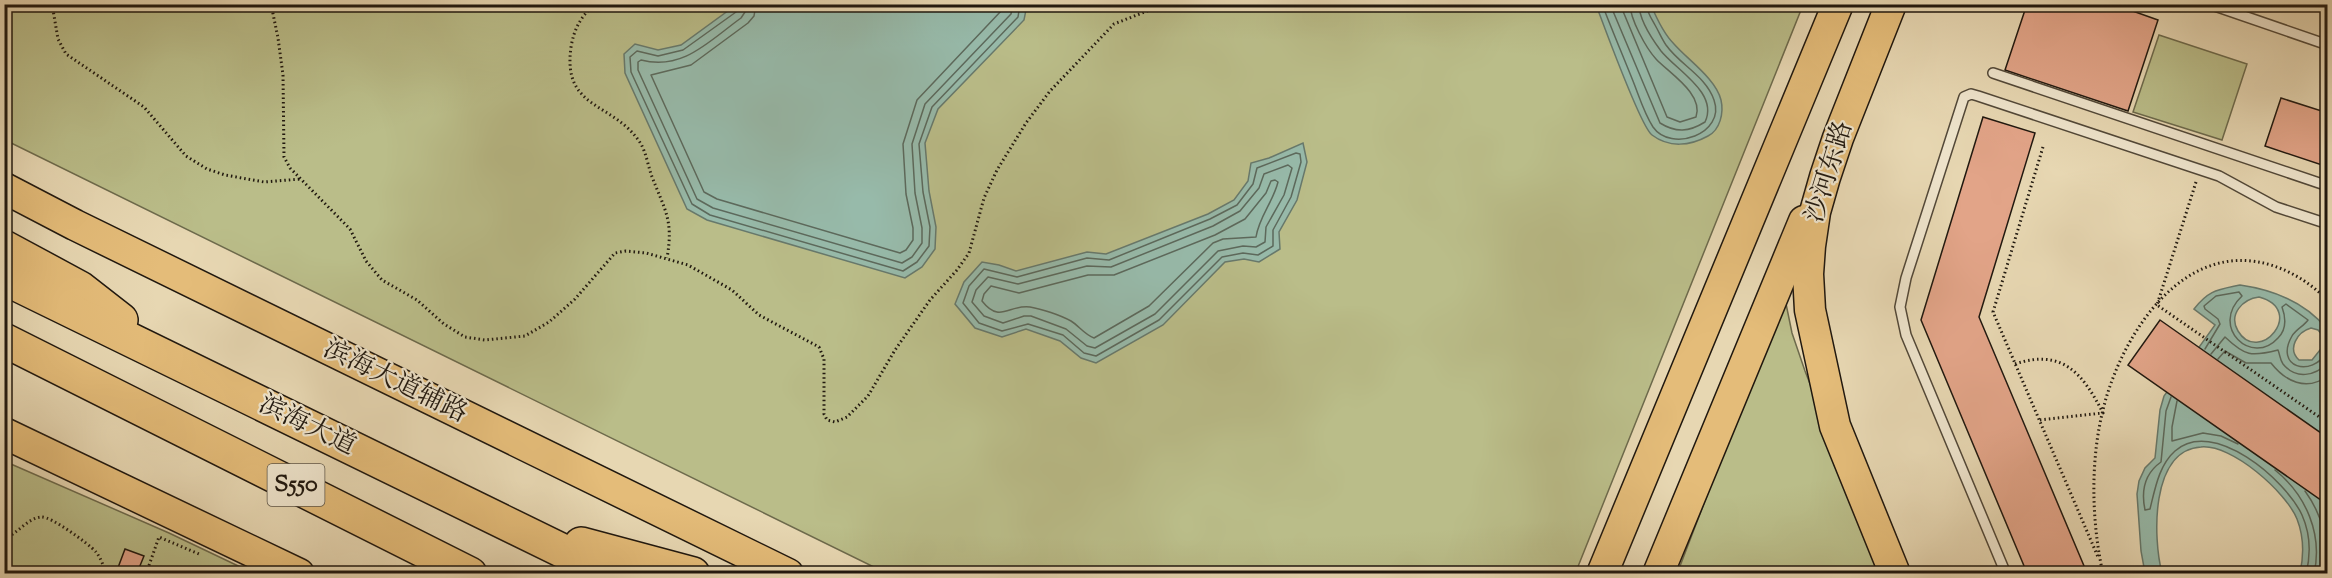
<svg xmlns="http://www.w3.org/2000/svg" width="2332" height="578" viewBox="0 0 2332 578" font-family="'Sorts Mill Goudy','Noto Serif SC',serif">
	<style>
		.green { fill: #babd89; stroke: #6d6a4c; stroke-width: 1.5 }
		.water { fill: #97baaa; stroke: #67796c; stroke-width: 1.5; fill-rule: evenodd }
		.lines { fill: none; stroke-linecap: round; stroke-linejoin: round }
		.shore { stroke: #5c695c; stroke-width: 1.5 }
		.building { fill: #e2a488; stroke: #20180f; stroke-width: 1.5 }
		.lane-casing { stroke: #524838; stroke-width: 12 }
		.primary-casing { stroke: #20180f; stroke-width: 33 }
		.highway-casing { stroke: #20180f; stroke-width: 36 }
		.path { stroke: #20180f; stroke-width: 3; stroke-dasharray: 1.5 3; stroke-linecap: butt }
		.lane { stroke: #efe5cd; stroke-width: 9 }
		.primary { stroke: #e4bc79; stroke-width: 30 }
		.highway { stroke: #e4bc79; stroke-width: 33 }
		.labels { text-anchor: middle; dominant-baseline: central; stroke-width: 4.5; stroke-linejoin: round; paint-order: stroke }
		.shield { fill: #efe5cd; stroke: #5e5648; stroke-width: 1.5 }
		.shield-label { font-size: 24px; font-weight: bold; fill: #20180f }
		.street-label { font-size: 26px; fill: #20180f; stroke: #efe5cd }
	</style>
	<rect width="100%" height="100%" fill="#e7d7b2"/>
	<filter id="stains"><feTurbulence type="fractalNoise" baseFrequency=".00333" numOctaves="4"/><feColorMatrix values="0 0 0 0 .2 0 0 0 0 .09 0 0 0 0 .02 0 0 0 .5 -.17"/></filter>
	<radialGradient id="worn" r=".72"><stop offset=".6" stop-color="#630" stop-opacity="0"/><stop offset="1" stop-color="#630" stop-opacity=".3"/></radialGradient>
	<!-- green -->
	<g class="green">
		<polygon points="4,5 1803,5 1575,574 886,573 5,140"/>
		<polygon points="2159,35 2247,64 2222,140 2133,112"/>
		<polygon points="1784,294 1792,333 1805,371 1884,573 1677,574"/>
		<polygon points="4,461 169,533 253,573 5,573"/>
	</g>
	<!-- water -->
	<g class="water">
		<polygon points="736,5 1027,5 1024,20 938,109 925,143 929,191 936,227 935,249 922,267 905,278 707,220 687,209 625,73 624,54 635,44 658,50 681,45"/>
		<path d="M1596,5h55c5,12 14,30 23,39 14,16 42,35 47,56 3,13 -1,30 -13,36 -18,10 -39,12 -56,-1 -12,-9 -48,-110 -56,-130z"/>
		<polygon points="1303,143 1307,162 1297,200 1279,232 1280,249 1259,262 1244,259 1225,262 1163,325 1096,363 1081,358 1060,341 1026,329 1002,337 975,328 955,304 964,282 982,262 999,265 1016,271 1087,252 1106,254 1208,214 1234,200 1248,181 1251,163 1269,158"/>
		<path d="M2240,285c35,5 65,17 87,44v244h-27c4,-18 4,-36 -3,-54 -11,-27 -65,-75 -96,-72 -51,3 -48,92 -39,126h-17l-4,-22 -4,-57 2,-13 6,-13 10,-10 5,-48 4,-14 51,-71 -21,-16c15,-19 23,-19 46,-24zM2259,297c48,13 0,69 -21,34 -10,-17 5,-32 21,-34zM2311,328l7,2 6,7v8l-12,15h-13c-12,-11 -2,-28 12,-32z"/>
	</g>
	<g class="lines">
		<!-- shore -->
		<g class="shore">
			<polyline points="739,4 736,12 683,50 658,56 637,51 630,57 631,72 692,204 710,215 903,271 917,262 929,246 930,227 923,192 919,144 932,107 1018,17 1020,4"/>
			<path d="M747,4l-2,8 -4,6c-32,23 -58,53 -100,42l-3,2v8l59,129 16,9 189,55 10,-6 10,-14v-15l-7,-35 -3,-49 13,-40 86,-90 2,-10"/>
			<polyline points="756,4 754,16 748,23 691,65 651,75 704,192 717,199 900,253 906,250 913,240 913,228 906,194 903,144 917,100 1002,10 1004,4"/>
			<path d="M1602,4c10,26 21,52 31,77 6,15 11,32 20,46 18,26 73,7 61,-27 -8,-24 -34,-35 -48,-55 -4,-6 -7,-13 -11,-20 -4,-7 -8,-13 -9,-21"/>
			<path d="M1610,4l50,119c16,10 29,9 45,-1 14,-29 -29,-52 -44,-71 -9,-12 -22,-32 -22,-47"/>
			<path d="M1620,4l47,113 13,5 16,-5c8,-23 -27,-44 -40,-58 -10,-11 -26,-40 -26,-55"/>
			<polygon points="1296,153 1300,154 1301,162 1291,197 1273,230 1273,246 1258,255 1243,253 1222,257 1159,320 1096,356 1084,353 1063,335 1028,324 1002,331 979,323 963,303 969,286 984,269 1017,277 1087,258 1109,260 1210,219 1237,205 1253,184 1257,168"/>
			<polygon points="1288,165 1292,168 1284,195 1266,227 1265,242 1256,247 1243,246 1218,251 1155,314 1095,348 1087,346 1066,329 1031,316 1024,316 1003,323 984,316 972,302 976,290 988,277 1018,284 1087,266 1111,267 1213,226 1240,211 1259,188 1264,174"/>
			<path d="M1275,180l3,2c-5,20 -19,35 -22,55l-33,2 -10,4 -64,63 -55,32c-9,-3 -15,-12 -23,-17 -11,-6 -29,-12 -41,-14 -21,-3 -30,17 -48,-6l2,-7 7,-8 28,7 69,-18h26l101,-40 30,-16 21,-26 5,-12z"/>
			<path d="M2205,349l15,-25 -2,-5 -13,-10 -1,-3 12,-10 23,-4 3,4c-33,31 10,71 36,42 9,-9 8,-20 4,-31l4,-3 22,16c-4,6 -12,9 -16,16 -18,31 19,43 36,15"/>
			<path d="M2211,354l14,-17c20,19 26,20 53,13 2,5 2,10 5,14 13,16 32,12 45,-1"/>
			<path d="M2218,359l7,-8 21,12h25c14,18 35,29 57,13"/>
			<path d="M2171,397l-5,14 -5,51c-17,12 -20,29 -16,48l5,-1c5,-20 9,-44 25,-58 38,-34 111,29 127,64 8,18 9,39 4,59"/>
			<polyline points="2177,401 2172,427 2172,441 2203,433 2221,436 2238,444"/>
			<path d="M2275,470c31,25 48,64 39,104"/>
			<path d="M2305,491c18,25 25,53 18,83"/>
		</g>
	</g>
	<!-- building -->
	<g class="building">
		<polygon points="2027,4 2113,4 2158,20 2128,111 2005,70"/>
		<polygon points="2281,98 2328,113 2328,167 2265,146"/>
		<polygon points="1983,117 2035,133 1979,317 2087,573 2027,573 1921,320"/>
		<polygon points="2160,320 2328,438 2328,505 2128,365"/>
		<polygon points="125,549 144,556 137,573 116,573"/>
	</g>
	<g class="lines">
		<defs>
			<g id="lane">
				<polyline points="2209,4 2328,45"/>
				<polyline points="1993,73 2328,186"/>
				<polyline points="2006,574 1906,335 1900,307 1906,278 1964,97 1971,94 1978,96 2219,176 2276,207 2328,224"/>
			</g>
			<g id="primary">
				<polyline points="1891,4 1838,138 1825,177 1815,212 1810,246 1808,274 1810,310 1835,426 1895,574"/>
				<polyline points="4,188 75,225 788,574"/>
				<polyline points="4,433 299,574"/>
				<polyline points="1602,574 1838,4"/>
				<polyline points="1658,574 1804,221"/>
			</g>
			<g id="highway">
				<polyline points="4,247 80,288 121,320"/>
				<polyline points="4,278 610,574"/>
				<polyline points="4,340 470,574"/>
				<polyline points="581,544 693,574"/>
			</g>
		</defs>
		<!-- lane casing -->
		<use href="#lane" class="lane-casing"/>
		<!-- primary casing -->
		<use href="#primary" class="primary-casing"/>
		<!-- highway casing -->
		<use href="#highway" class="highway-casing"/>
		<!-- path -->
		<g class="path">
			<polyline points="52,4 58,39 66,54 144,107 186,156 207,169 225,175 264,182 301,179"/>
			<polyline points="271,4 278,38 283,75 284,157 290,168 350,229 366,261 382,280 417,300 444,324 465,337 485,340 525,336 549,322 575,299 615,253 626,251 646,253 688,265 732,290 759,315 819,347 824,359 824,414 827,420 835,422 847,417 868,396 895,350 930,300 957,270 969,253 984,198 997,170 1026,123 1050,91 1114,24 1165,4"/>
			<path d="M595,4c-14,12 -21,25 -24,43 -9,64 43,54 70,97 5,9 7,21 10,30 13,35 23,45 16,84"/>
			<polyline points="2043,147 1993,312 2098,557"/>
			<polyline points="2196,182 2157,305 2328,423"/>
			<path d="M2015,364c48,-16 68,10 88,49l-64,7"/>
			<path d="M4,539c13,-5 24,-21 37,-22 10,-1 48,27 55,35 5,6 8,15 10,22"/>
			<polyline points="146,574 159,537 199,554"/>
			<path d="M2103,574c-12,-55 -13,-118 2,-172 20,-72 80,-163 166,-137 22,7 41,19 57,36"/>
		</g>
		<!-- lane -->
		<use href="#lane" class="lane"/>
		<!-- primary -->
		<use href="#primary" class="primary"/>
		<!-- highway -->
		<use href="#highway" class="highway"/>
	</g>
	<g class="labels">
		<!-- shield labels -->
		<rect class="shield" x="267.5" y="464" width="57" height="42" rx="4.5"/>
		<g class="shield-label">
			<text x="296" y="485">S550</text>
		</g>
		<!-- street labels -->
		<g class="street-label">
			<text transform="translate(1830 172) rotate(-73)">沙河东路</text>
			<text transform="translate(395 382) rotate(26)">滨海大道辅路</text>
			<text transform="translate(307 426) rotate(26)">滨海大道</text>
		</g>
	</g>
	<!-- margin -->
	<rect width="2332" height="578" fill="none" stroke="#e7d7b2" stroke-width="24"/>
	<rect x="6" y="6" width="2320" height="566" fill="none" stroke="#20180f" stroke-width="3"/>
	<rect x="12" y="12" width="2308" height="554" fill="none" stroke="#20180f" stroke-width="1.5"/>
	<rect width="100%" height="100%" filter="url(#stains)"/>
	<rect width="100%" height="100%" fill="url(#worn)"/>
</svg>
